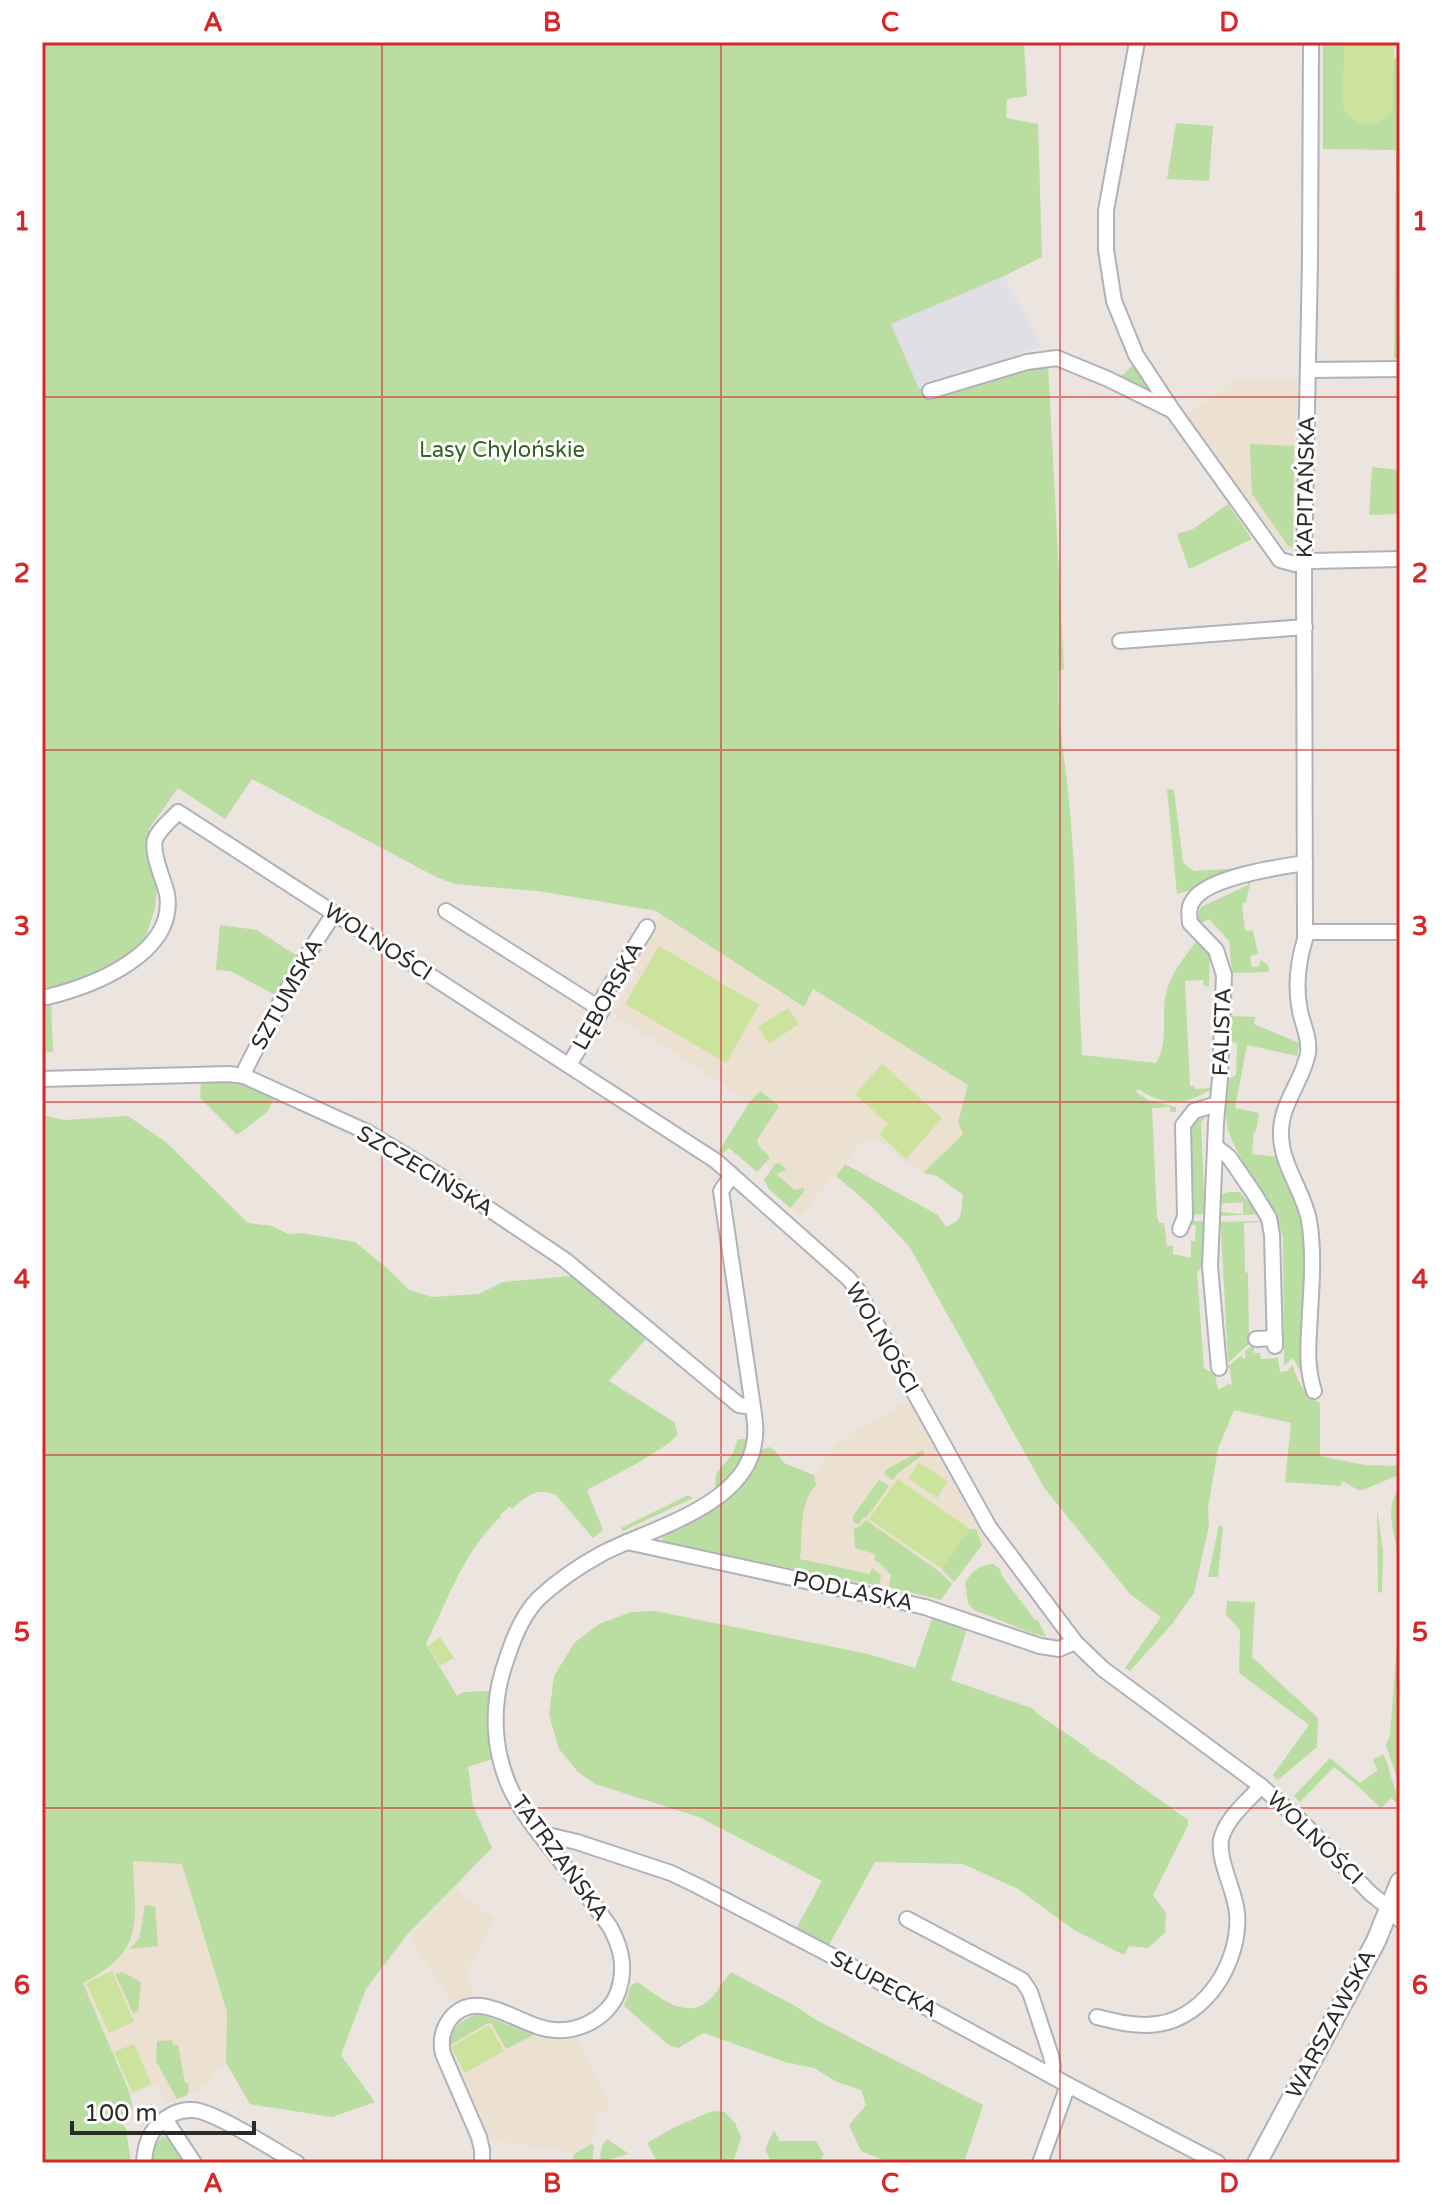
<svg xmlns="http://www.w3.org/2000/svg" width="1442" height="2205" viewBox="0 0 1442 2205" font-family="'Varela Round',sans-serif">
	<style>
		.industrial { fill: #e0dfe5 }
		.education { fill: #ece1d0 }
		.green { fill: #badda1 }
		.pitch { fill: #cbe39d }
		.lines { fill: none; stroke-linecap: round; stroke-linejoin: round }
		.street-casing { stroke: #afb2bb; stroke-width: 18 }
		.secondary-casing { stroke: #afb2bb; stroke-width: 22 }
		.street { stroke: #fff; stroke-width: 14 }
		.secondary { stroke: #fff; stroke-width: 18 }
		.grid { fill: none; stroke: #d62828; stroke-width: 2; stroke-opacity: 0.55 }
		.labels { text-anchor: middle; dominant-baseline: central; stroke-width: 6; stroke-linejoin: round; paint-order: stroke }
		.park-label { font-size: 22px; fill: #346321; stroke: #fff }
		.street-label { font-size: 22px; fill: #2b2b2b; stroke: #fff }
		.neatline { fill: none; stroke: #d62828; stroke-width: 3 }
		.grid-label { font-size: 26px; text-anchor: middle; font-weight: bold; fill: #d62828 }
	</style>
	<rect width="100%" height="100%" fill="#ece5df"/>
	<!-- industrial -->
	<polygon class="industrial" points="1004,276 1041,346 919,390 891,324"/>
	<!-- education -->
	<g class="education">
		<polygon points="1238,378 1299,378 1293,550 1285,550 1185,415"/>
		<polygon points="661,914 803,1007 813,988 968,1085 958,1122 963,1134 923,1173 899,1157 875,1136 869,1143 862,1142 800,1217 769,1189 776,1181 774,1171 727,1136 749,1102 649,1035 647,1037 612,1013 637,974 629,968"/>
		<polygon points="909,1401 985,1540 941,1600 889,1587 787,1569 804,1493 821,1463 834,1447 858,1429"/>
		<polygon points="133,1860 182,1864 227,2012 226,2063 218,2068 208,2083 186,2096 167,2103 156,2084 132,2096 83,1982 97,1975 124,1952 132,1940 135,1925"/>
		<polygon points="455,1887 495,1920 469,1967 468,1981 474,1995 452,2001 409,1937"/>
		<polygon points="476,2014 486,2016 546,2039 576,2037 609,2099 606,2102 609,2108 598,2115 591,2144 574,2154 541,2147 488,2140 449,2045 450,2036 456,2027 463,2020"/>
	</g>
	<!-- green -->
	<g class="green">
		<path d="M42,42h982l3,54 -20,3 -1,19 32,6 4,133 -38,19 -113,48 28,65 129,-26 16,307h-5c-3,48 7,94 11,141 7,81 8,163 12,244l74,8c13,-20 5,-47 10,-69 3,-19 18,-36 29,-51l3,-2 12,12 -1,33h-5l-1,-6 -18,1 5,105h4l1,3 18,-1 -1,1c-28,16 -45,18 -74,0l-2,3 12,8 28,7v5h-6v-5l-18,1 5,109 2,6h5l3,23h6v8l18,4v-18l4,2 1,-16 -6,-2v-3h15l-2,45 -6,6 7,96 11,7 3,15 11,-6 3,1 -2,-17h-2v-2l14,-11 1,4h2v-8l9,-7v9h6l1,6 17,-1 2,14 7,-1 6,-6c4,16 12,30 27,38v53l45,9 35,1v10h-4l-33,14h-5l-16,-9 -2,5 -55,-4 6,-59 -57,-13 -16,39 -10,59 1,18 -15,67 -22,31 -42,47 -5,-3 36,-51 -31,-23 -85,-105 -136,-243 -39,-41 -34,-29 9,-12 93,51 8,12c19,-9 14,-13 17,-32l-26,-19 -14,-3 40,-39 -5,-12 10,-37 -155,-96 -9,18 -148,-96 -118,-20 -83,-7 -19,-7 -184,-98 -27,40 -47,-31 -29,41v14l8,46 -2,19 -10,31 -19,20 -75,41 2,52 -11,1z"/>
		<polygon points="1323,42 1345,42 1343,106 1360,123 1376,123 1391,112 1394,58 1400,58 1400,358 1394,358 1396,150 1323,149"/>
		<polygon points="1176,123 1213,126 1209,181 1167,179"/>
		<polygon points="1132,366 1137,367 1155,395 1122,379 1122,375"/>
		<polygon points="1250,444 1294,446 1293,547 1288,546 1252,494"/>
		<polygon points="1372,467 1400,470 1400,514 1369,515"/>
		<polygon points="1228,504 1252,539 1189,569 1177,534 1193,529"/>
		<polygon points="1167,789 1174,790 1183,862 1189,868 1195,871 1243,868 1202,887 1177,894"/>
		<polygon points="1251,879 1246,902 1242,903 1245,931 1253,930 1258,954 1250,956 1252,967 1260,966 1260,960 1268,965 1269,972 1232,973 1229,941 1209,919 1199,924 1196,920 1201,907 1248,885 1248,880"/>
		<polygon points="220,925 257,930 297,956 275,995 230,971 216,970"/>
		<path d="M1230,1016l25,1 -1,7 45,19 -2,13 -50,-11 -12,63 24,5 -3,19h-2l-2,22 28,3 21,51 5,32 1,144 -14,-26 -9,8 -1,-128c-9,-43 -54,-81 -57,-121 -1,-12 2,-26 3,-38l7,-4 1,-31 -7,-3z"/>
		<polygon points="214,1081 248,1085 275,1097 267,1112 237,1135 200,1098 201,1082"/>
		<polygon points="760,1091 779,1106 757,1140 759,1146 769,1156 769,1159 757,1172 729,1148 722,1154 719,1151 749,1103"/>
		<polygon points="1209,1114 1201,1122 1205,1214 1190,1215 1189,1208 1194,1204 1191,1125 1195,1115"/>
		<path d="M42,1115l22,5 64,-4 38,26 82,81 24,3 16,8 13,-1 54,9 32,26 22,22 23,7 47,-3 24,-12 68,-6 76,62 -38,43 65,41 4,12c-13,17 -69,44 -91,56l16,40 -10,8 -37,-43c-20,-8 -29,1 -44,14l-2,-3 -10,9 1,2c-36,31 -54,85 -75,127l31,52 7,-4 25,-1v57l3,11 -24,8 5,38 19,43 -86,88 -40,53 -25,66 34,47 -43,15 -82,-13 -24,-41 1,-51 -45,-148 -49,-3c2,62 13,89 -50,122l46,108 4,17 -11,15 4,6 5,34h-89z"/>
		<polygon points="779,1163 787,1170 776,1174 795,1190 804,1188 803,1193 790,1208 769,1189 764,1180 775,1164"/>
		<path d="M1229,1192h11c3,6 15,14 21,22l-44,2v-4l26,2v-12l-25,2 1,-8z"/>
		<polygon points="1263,1221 1266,1229 1263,1229 1262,1222 1244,1223 1245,1272 1248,1273 1249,1340 1252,1341 1228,1363 1221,1231 1216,1224 1216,1222"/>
		<path d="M738,1439h10c-4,22 -17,39 -33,54l1,-19 17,-21z"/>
		<path d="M770,1447l6,5 8,11 30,12 2,10c-18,19 -13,50 -16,74l70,15 2,-6 9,7 -2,11 -215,-43 -2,-6 2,-3c43,-19 80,-34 94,-83z"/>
		<polygon points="923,1450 924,1454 897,1474 893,1480 884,1474 887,1469"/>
		<polygon points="879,1480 889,1486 866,1518 864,1517 858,1525 853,1521 853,1516"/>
		<path d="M1400,1489v75c-3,-21 -18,-59 0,-75z"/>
		<polygon points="688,1495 693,1498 623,1531 621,1528"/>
		<polygon points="1377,1508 1383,1551 1382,1593 1378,1592"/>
		<polygon points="866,1520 940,1572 952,1584 941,1600 889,1587 891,1575 880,1563 874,1560 875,1554 855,1548 854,1529 860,1526"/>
		<polygon points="1219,1525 1223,1527 1218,1577 1208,1577"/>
		<polygon points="970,1529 976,1529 982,1545 954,1582 942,1569"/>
		<path d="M993,1564l7,5 2,7 33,44h3l8,17 -14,-4 -58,-23 -6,-7 -3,-20c7,-12 14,-18 28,-19z"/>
		<polygon points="1227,1601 1255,1602 1252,1657 1318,1718 1317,1747 1278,1780 1273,1775 1309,1725 1239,1673 1240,1630 1226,1615"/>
		<polygon points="1400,1604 1400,1787 1386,1745 1390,1736"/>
		<polygon points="655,1611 868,1654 915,1668 933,1616 967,1629 951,1680 1034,1709 1036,1713 1089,1749 1089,1751 1102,1760 1103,1759 1188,1820 1188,1825 1153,1895 1166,1913 1165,1933 1148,1948 1129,1946 1124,1955 1074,1930 1018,1889 963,1864 875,1862 829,1945 796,1929 822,1881 699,1817 595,1784 578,1772 559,1749 549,1715 554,1676 574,1643 599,1624 631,1612"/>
		<polygon points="1383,1754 1386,1760 1400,1806 1391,1798 1381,1808 1359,1787 1334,1767 1300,1802 1294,1796 1330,1758 1360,1783 1378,1770 1373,1760"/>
		<polygon points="145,1905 155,1906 158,1946 129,1949 139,1939"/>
		<polygon points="122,1972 141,1982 138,2011 133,2013 115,1974"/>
		<path d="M731,1972l66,35 19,13 167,85 -19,58h-73l-30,-12 -12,-26 17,-20 -5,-15 -24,-8 -23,-14 -29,-6 -81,-29 -26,15 -8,-2 -46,-40 7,-21 7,-3c18,13 46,38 69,20 9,-7 16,-21 24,-30z"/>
		<path d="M476,2014l10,2 48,19 -28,14 -14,-25 -4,-1 -39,23c1,-17 11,-25 27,-32z"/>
		<polygon points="172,2040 173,2045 178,2045 185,2083 188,2083 189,2091 186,2096 177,2099 156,2061 157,2041"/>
		<polygon points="712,2111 725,2112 735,2123 741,2138 733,2163 658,2163 647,2143 675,2127"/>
		<polygon points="774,2130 780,2141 816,2141 824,2154 818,2163 772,2163 765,2150"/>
		<polygon points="163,2136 169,2141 183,2163 150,2163 152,2148"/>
		<polygon points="607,2139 629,2154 600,2162 601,2148"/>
		<polygon points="591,2144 594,2146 592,2163 573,2160 574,2154"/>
	</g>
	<!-- pitch -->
	<g class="pitch">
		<path d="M1345,42h49l-1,65c-3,8 -10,14 -19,16 -12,2 -28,-3 -31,-17 -2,-14 2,-48 2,-64z"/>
		<polygon points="659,946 759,1005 726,1063 625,1004"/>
		<polygon points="788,1008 799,1024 769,1044 758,1027"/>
		<polygon points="882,1064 942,1118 906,1159 879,1134 888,1124 855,1094"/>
		<polygon points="919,1462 948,1482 937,1498 908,1478"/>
		<polygon points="898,1479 970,1529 942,1569 869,1519"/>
		<polygon points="440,1637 454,1658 440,1666 428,1646"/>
		<polygon points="112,1971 134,2022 109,2033 86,1983"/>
		<polygon points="489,2025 504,2051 465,2073 451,2047"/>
		<polygon points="134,2044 151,2084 132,2092 114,2052"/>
	</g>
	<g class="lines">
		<defs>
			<g id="street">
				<polyline points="1137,42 1106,210 1106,250 1114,301 1136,355 1173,411 1280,560 1295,564 1312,561 1400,559"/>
				<path d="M1311,42l-1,218 -6,303 1,376c-7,23 -10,48 -5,72 3,15 10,27 8,42 -5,28 -28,51 -27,81 0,31 22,56 28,86 5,30 3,62 1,92 -1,28 -5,51 4,79"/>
				<polyline points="1308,370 1400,369"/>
				<polyline points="930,391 1027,362 1057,358 1108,379 1173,411"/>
				<polyline points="1120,641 1305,627"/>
				<polyline points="446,911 602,1010"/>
				<polyline points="1305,932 1400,932"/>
				<path d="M47,997c45,-11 130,-43 120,-103 -3,-14 -16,-40 -12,-54 3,-10 16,-20 23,-28l538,349 133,118 9,12 131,236 86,115 28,27 158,117 44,39 65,68 19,15 11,12"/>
				<polyline points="569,1065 602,1010 604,996 647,927"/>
				<path d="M244,1076l2,-8c27,-53 54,-105 88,-154"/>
				<polyline points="42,1079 229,1074 244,1076 367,1132 440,1176 565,1260 739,1405 753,1407"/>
				<polyline points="1215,1146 1229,1157 1255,1195 1269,1218 1272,1235 1275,1346"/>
				<polyline points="1180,1229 1185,1217 1183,1125 1194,1111 1217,1104"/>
				<polyline points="1256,1339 1275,1338"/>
				<path d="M1219,1368l-9,-102 6,-143 4,-45 4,-103 -8,-25 -26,-27c-1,-9 -2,-16 4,-24 16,-22 84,-32 111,-36"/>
				<polyline points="627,1542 925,1607 1040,1646 1059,1649 1075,1642"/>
				<polyline points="539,1833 577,1842 671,1873 698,1886 838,1959 1068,2085 1218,2163"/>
				<polyline points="907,1919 1022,1980 1030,1992 1051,2056 1053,2067 1050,2075"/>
				<path d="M1097,2017c20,5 40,10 61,7 49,-7 83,-64 79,-111 -2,-23 -19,-51 -16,-73 4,-21 27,-39 40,-54"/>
				<polyline points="165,2119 194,2163"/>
				<path d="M144,2163c1,-15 4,-28 15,-39 10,-9 20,-15 34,-14 22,1 82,41 104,53"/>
				<path d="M482,2163v-13l-3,-13 -36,-83c-3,-13 -1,-24 7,-35 26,-33 67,5 97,10 15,3 28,1 42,-6 12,-6 24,-17 29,-31 8,-23 4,-43 -8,-65 -16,-23 -34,-46 -51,-68 -19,-25 -39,-47 -51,-76 -15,-36 -16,-76 -5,-113 8,-25 17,-52 35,-71 18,-17 43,-34 65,-46 47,-24 136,-46 150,-104 4,-14 2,-28 0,-42l-32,-216 11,-16"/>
				<polyline points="1040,2163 1068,2085"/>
			</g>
			<polyline id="secondary" points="1257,2163 1376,1941 1400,1882"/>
		</defs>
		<!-- street casing -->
		<use href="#street" class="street-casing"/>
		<!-- secondary casing -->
		<use href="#secondary" class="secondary-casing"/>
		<!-- street -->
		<use href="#street" class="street"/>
		<!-- secondary -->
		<use href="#secondary" class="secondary"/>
	</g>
	<!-- grid -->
	<path class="grid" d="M382,42v2121M721,42v2121M1060,42v2121M42,397h1358M42,750h1358M42,1102h1358M42,1455h1358M42,1808h1358"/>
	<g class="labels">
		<!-- park labels -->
		<g class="park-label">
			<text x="502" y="450">Lasy Chylońskie</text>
		</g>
		<!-- street labels -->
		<g class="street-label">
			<text transform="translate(1306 487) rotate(-89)">KAPITAŃSKA</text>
			<text transform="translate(378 942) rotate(33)">WOLNOŚCI</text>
			<text transform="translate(287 994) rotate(-61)">SZTUMSKA</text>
			<text transform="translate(608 996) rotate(-61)">LĘBORSKA</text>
			<text transform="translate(1222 1032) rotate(-88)">FALISTA</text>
			<text transform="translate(425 1171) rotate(31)">SZCZECIŃSKA</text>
			<text transform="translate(882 1338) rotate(60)">WOLNOŚCI</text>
			<text transform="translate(853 1591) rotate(12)">PODLASKA</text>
			<text transform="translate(1315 1838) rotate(44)">WOLNOŚCI</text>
			<text transform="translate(560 1858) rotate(54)">TATRZAŃSKA</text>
			<text transform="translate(884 1984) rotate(28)">SŁUPECKA</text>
			<text transform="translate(1331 2024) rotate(-62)">WARSZAWSKA</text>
		</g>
	</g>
	<!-- border -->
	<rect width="1442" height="2205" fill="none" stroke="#ffffff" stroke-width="88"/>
	<!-- scale -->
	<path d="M72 2121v12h182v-12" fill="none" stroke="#2b2b2b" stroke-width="4"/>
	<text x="84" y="2121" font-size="24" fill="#2b2b2b" stroke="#ffffff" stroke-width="6" paint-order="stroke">100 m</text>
	<rect x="44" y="44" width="1354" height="2117" class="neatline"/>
	<g class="grid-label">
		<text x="213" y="31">A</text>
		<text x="552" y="31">B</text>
		<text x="890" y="31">C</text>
		<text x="1229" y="31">D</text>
		<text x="22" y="230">1</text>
		<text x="1420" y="230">1</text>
		<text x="22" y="582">2</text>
		<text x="1420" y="582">2</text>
		<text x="22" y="935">3</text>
		<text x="1420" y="935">3</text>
		<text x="22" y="1288">4</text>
		<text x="1420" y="1288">4</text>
		<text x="22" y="1641">5</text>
		<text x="1420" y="1641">5</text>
		<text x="22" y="1994">6</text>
		<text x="1420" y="1994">6</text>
		<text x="213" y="2192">A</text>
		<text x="552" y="2192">B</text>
		<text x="890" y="2192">C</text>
		<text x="1229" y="2192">D</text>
	</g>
</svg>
